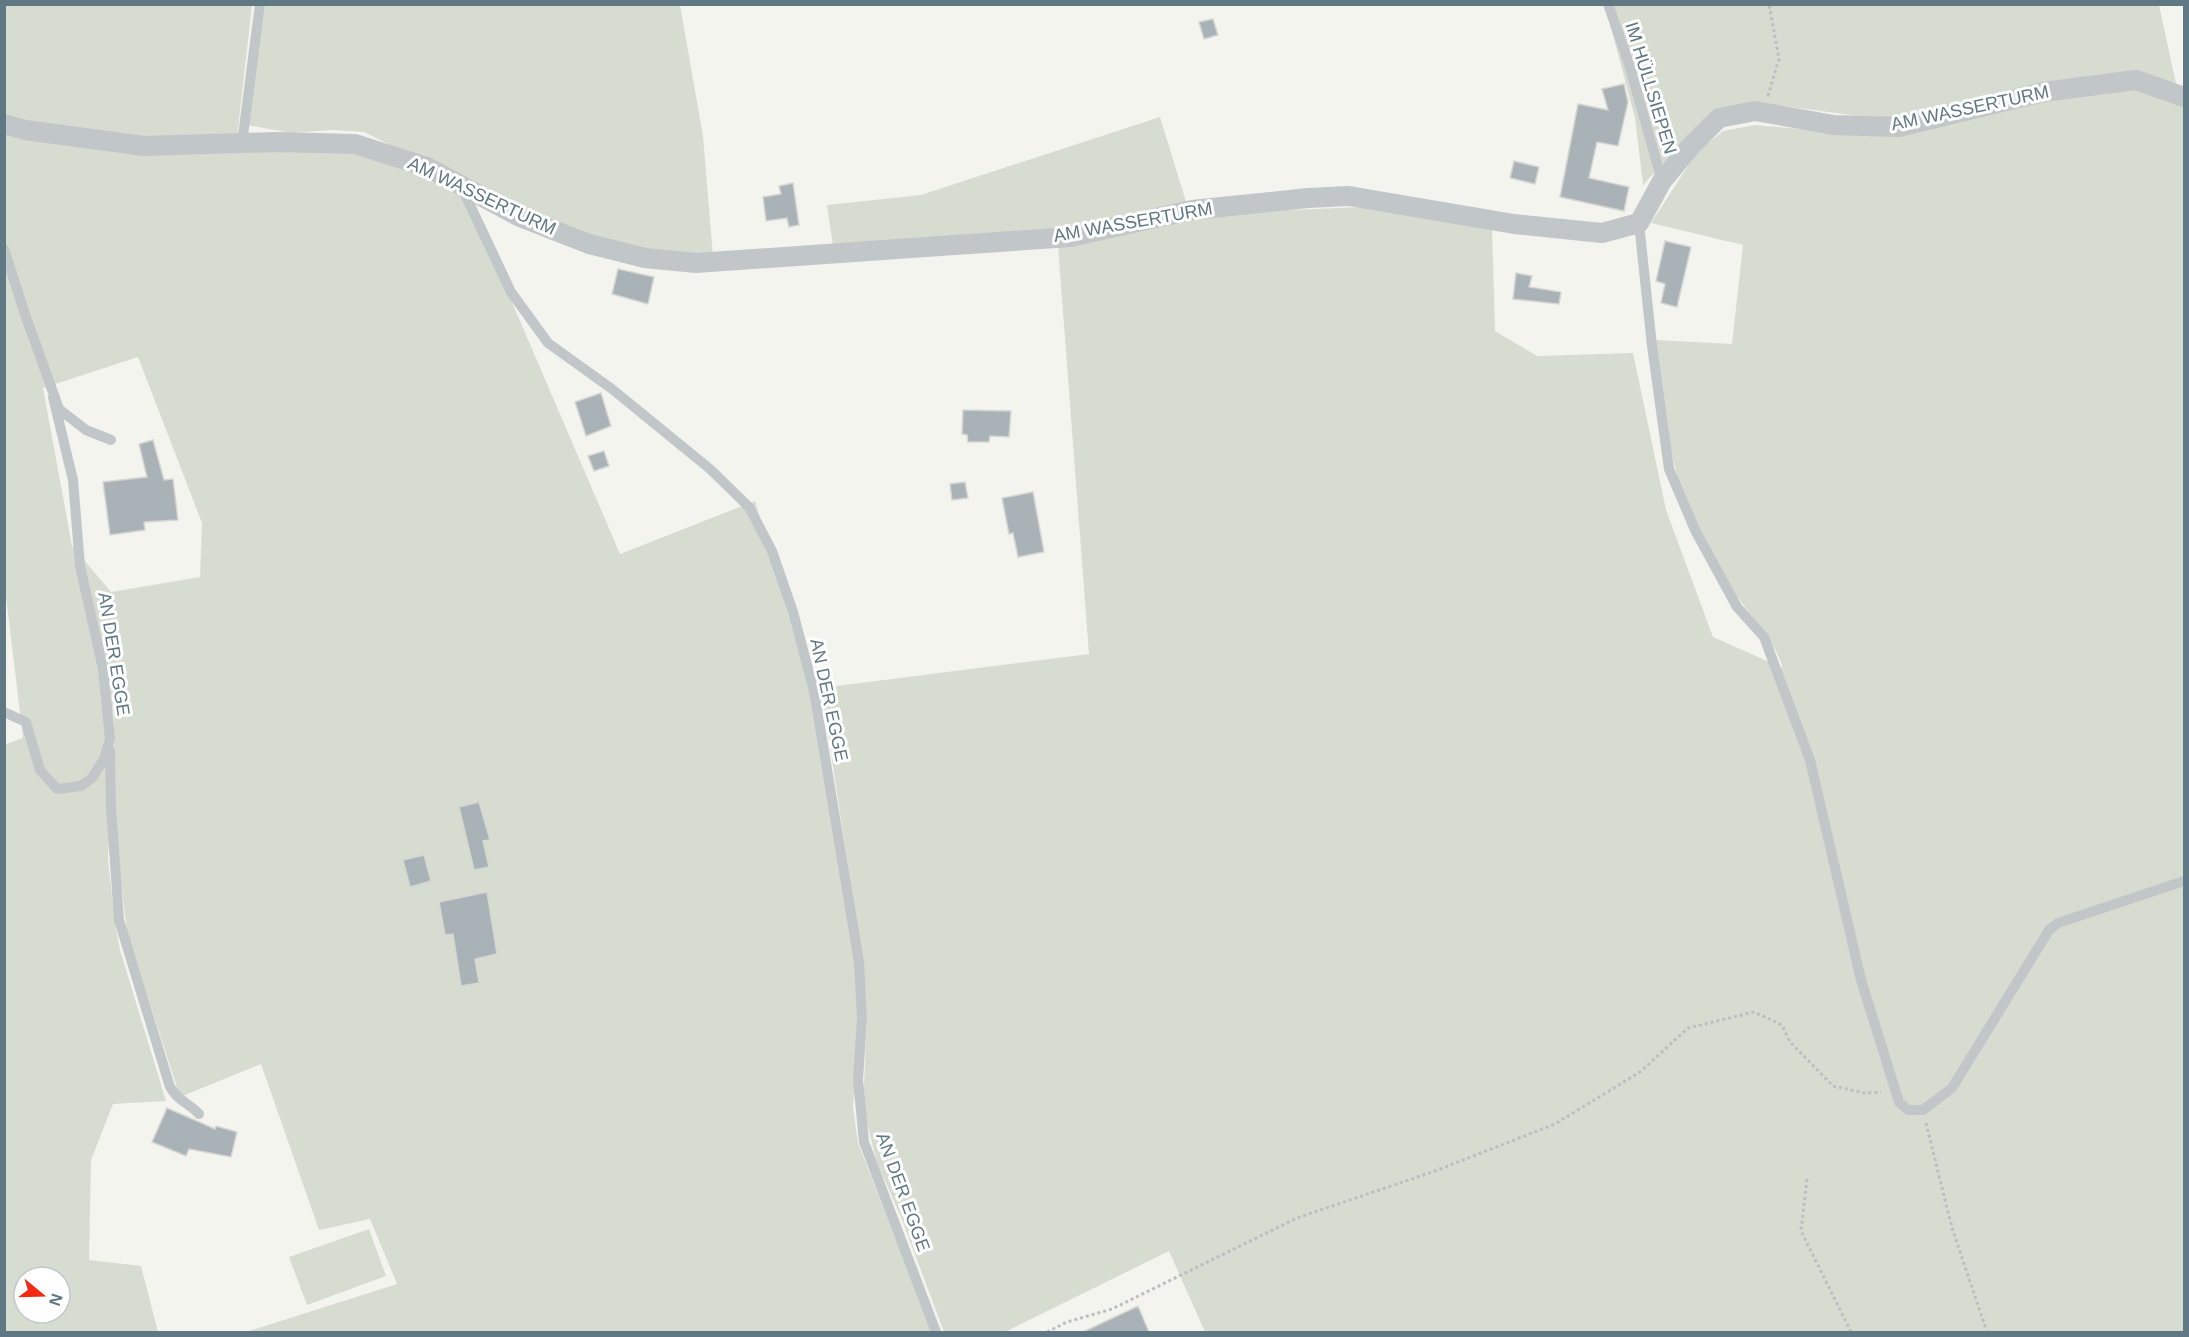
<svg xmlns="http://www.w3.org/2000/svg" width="2189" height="1337" font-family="Arial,sans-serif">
<rect width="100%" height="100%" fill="#f4f4ef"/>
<!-- green -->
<path fill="#d6dcd0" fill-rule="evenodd" d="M5,5H252L237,138L150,140L5,118Z
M265,5H680L703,136L713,256L650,252L593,237L526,212L364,132L331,130L291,133L247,125Z
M1605,5H2159L2177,88L2134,75L1888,120L1754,102L1713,110L1643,185L1635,118Z
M2135,87L2184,104V1332H1205L1169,1251L1005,1332H944L901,1217L877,1163L863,1107L867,1016L863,964L821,688L1089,654L1058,246L1214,213L1386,206L1492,228L1495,331L1537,356L1633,353L1666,510L1713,637L1783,668C1773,638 1756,624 1739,599C1724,577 1702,535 1690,510C1666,458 1663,396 1655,340L1732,344L1743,245L1651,223L1697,152L1723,131L1755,125L1835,132Z
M1160,117L1187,205L1073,228L833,246L827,205L921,195Z
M5,130L353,148L423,171L470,196L508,293L620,554L755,501L810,689L855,963L859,1020L853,1108L858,1143L932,1332H246L397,1284L370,1219L319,1230L261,1064L180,1097L127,932L117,847L113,700L108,860L115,922L120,950L166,1101L113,1104L91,1160L89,1260L141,1266L158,1332H5L4,745L23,738L4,580ZM138,357L202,523L200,577L111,592L72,546L43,388ZM24,1277H60V1313H24Z
M369,1229L386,1276L307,1305L289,1257Z"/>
<!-- building -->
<path fill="#a9b3b7" stroke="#d5d5d2" stroke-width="1.5" d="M1213,19L1218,35L1204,39L1199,22Z
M1624,84L1628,102L1618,146L1597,142L1589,178L1629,187L1624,211L1560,197L1578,104L1608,110L1602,89Z
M1514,161L1539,167L1535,184L1510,178Z
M793,183L799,225L789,227L787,218L766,221L763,197L781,194L779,186Z
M1665,241L1691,247L1677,307L1661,303L1665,284L1656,281Z
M618,269L654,277L648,304L612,294Z
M1516,273L1532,276L1529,287L1561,292L1559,304L1513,299Z
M601,393L611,426L586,436L575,402Z
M963,410L1011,411L1009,437L990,436L989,442H968L967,435L962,434Z
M153,440L164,480L173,479L178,520L144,522L145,530L110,535L103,482L147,477L139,444Z
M604,451L609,466L594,471L588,456Z
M965,482L968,498L952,500L950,484Z
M1033,492L1044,552L1018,557L1013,533L1009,534L1002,498Z
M479,802L490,840L483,841L489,867L474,870L459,807Z
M424,855L431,881L410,887L403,860Z
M487,892L497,954L475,959L479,983L461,986L453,934L445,935L439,902Z
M167,1108L215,1129L216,1126L237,1132L231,1157L189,1149L186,1156L152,1142Z
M1138,1306L1149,1332H1083Z"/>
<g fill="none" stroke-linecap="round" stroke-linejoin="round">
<!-- path -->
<path stroke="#bcbfc1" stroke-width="3" stroke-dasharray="3 3" stroke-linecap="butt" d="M1768,96L1779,59L1769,4
M1926,1123L1952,1228L1987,1332
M1807,1179L1801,1231L1851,1332
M1047,1332L1067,1322L1112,1309L1297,1218L1435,1171L1555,1124L1640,1072L1688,1028L1754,1012L1782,1025L1790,1042L1833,1086L1864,1093L1881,1092"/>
<!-- lane -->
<path stroke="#c1c6c8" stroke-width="10" d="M1608,4L1628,61L1662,181
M242,143L260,4
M462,188L511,292L548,343L612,389L710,469L749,507L772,551L793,612L814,691L859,962L862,1018L858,1080L864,1142L936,1332
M1639,223L1652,346L1669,469L1695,530L1737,607L1764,637L1810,760L1861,980L1899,1102L1908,1110H1923L1952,1088L2049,930L2058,923L2184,881
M4,249L26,317L59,409L86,430L111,440
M4,712L26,722L40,770L57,789L81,786L92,778L104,759L110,739L103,669L80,566L73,480L53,397
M110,750L111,807L119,920L170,1087C180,1103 188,1102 199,1114"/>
<!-- street -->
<path stroke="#c1c6c8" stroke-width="20" d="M4,124L25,130L144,146L276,142L355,144L427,167L520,217L589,244L645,258L696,263L1070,237L1192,210L1308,198L1349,196L1514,224L1602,233L1639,223L1662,181L1691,146L1719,118L1755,111L1834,125L1899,127L2043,92L2136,80L2184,97"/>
</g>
<g text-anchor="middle" stroke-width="6" stroke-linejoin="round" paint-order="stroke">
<!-- street labels -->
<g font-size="18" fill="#607883" stroke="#fff">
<text transform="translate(1651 88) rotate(73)" y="6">IM HÜLLSIEPEN</text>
<text transform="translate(1970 108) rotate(-12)" y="6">AM WASSERTURM</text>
<text transform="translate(482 196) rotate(25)" y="6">AM WASSERTURM</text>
<text transform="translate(1133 222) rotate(-10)" y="6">AM WASSERTURM</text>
<text transform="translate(114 654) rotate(81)" y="6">AN DER EGGE</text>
<text transform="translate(829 700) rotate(78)" y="6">AN DER EGGE</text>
<text transform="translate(903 1192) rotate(70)" y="6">AN DER EGGE</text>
</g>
</g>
<!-- border -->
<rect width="2189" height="1337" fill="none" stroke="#607883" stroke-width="12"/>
<!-- north arrow -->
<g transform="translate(42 1295) rotate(109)"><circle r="28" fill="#ffffff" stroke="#bfc9cd" stroke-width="1.5"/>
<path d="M0-4.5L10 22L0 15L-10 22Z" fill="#f32a11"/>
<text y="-9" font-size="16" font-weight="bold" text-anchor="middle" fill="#607883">N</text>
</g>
</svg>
